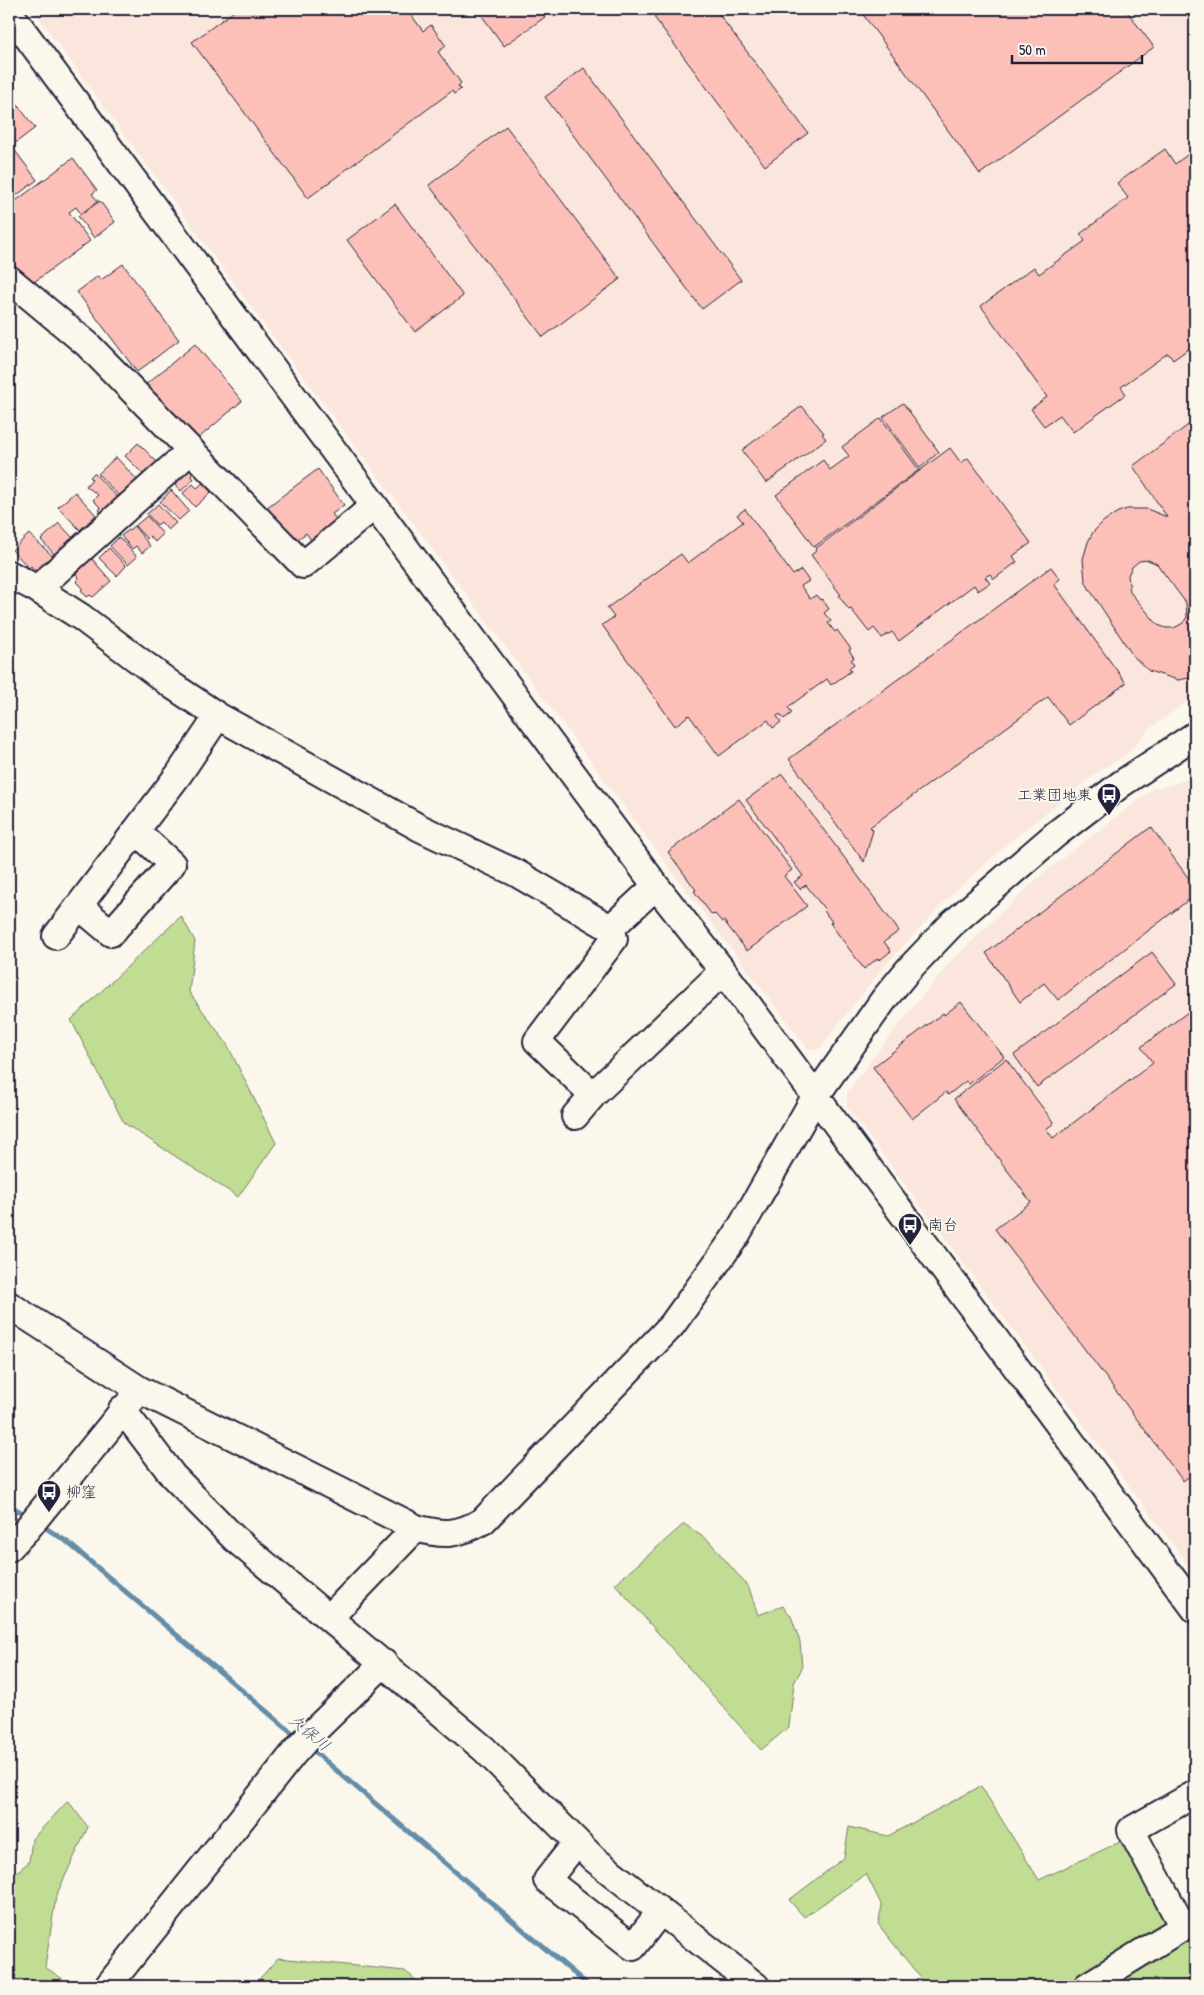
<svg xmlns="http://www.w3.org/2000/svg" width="1204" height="1995" font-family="'Patrick Hand','Klee One',sans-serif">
<rect width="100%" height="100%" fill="#fbf7ec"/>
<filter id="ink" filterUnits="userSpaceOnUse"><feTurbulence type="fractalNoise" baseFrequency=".02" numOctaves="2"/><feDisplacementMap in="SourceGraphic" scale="10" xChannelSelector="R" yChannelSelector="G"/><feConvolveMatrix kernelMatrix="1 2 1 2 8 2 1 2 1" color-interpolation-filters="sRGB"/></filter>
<g filter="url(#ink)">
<!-- built -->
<path fill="#fbe6dd" d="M32,9H1195V695L1149,729L1127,754L1098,772L1008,843L952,894L881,970L819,1049H808L677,878L502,642L260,319Z
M1195,776V1574L847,1107V1092L888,1038L951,961L1040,876L1154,788L1169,786Z"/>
<!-- green -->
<path fill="#c1dc93" stroke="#727f67" d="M181,916L195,941L189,992L227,1044L276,1143L238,1197L124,1123L71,1020Z
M684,1524L709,1541L749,1588L758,1615L783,1606L791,1616L800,1642L802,1668L794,1683L789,1727L761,1750L615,1584Z
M981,1786L1039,1880L1126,1839L1177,1929L1195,1921V1986H927L878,1924L882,1906L866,1874L804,1917L789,1900L844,1858L849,1827L888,1836Z
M68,1801L88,1827L56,1896L45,1967L73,1986H9V1878L29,1862L32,1839Z
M278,1958L405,1971L423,1986H253Z"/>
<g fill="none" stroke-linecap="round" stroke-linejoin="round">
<!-- stream -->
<path stroke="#648da9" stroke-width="5" d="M9,1505L27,1516
M41,1525L66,1541L298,1738
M308,1746L589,1986"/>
</g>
<!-- building -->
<path fill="#fcc0b9" stroke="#22223b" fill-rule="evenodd" d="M237,9H407L423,31L431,25L446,46L438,52L461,83L458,86L461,89L454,94L452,91L308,198L192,42Z
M477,9H539L545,17L504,46Z
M664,9H715L808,133L765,166L654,17Z
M859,9H1125L1154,47L980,174Z
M584,68L741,280L702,309L545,97Z
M11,96L35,128L9,148V97Z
M506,126L620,279L543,337L429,185Z
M13,148L37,180L9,201V151Z
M1165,149L1175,164L1195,149V344L1173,360L1168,353L1121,387L1126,394L1073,432L1060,415L1044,426L1031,409L1047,397L981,306L1034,267L1039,274L1085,241L1080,234L1128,198L1117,183Z
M73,158L97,190L92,194L98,201L81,214L76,207L69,212L90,241L30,285L9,257V206Z
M100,201L115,222L94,238L78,216Z
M395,204L463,296L415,332L347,240Z
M123,264L179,340L137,372L77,292L98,276L101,280Z
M195,344L242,401L193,443L145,385Z
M903,403L939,452L920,468L883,417Z
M802,406L824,433L822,434L826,439L766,483L742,450Z
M881,418L919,470L814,547L776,495L823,460L830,470L849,456L842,447Z
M1195,420V677L1178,680L1149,671L1133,656L1090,590L1085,581L1083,559L1088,542L1093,532L1104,521L1118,512L1127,509H1147L1167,517L1133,466ZM1148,560L1157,564L1186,603L1187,617L1183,623L1174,628H1166L1158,625L1130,592L1128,575L1132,567L1139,561Z
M138,443L161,466L148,479L125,456Z
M950,448L961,463L968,458L1031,543L1013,556L1017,562L994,579L990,574L985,577L990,583L978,591L974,585L899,641L892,632L882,638L874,628L869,632L851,609L849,610L839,596L841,595L811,555L816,551L815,549Z
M116,457L138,481L121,498L98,474Z
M186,463L193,471V473L191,476L194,479L181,491L175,484L178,481L172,475Z
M318,469L344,505L332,514L339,523L313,543L306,533L292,544L266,508Z
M94,473L121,501L105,517L99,510L101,508L93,500L98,495L86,486L92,479L90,477Z
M203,483L211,492L195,507L183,493L193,484L197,488Z
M171,490L189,511L179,520L160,502Z
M75,492L96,515L80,530L58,507Z
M158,504L176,523L168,530L161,522L157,525L147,514Z
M745,509L793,575L801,570L809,581L801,586L810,599L816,595L820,600L822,599L829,609L824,613L831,621L828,623L835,632L837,630L851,649L849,650L854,658L851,660L854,664L849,668L851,671L831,685L827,679L788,707L792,713L784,719L780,714L777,716L781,722L773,728L768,720L719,756L689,715L675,726L602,625L614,617L607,608L681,554L688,563L743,522L737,515Z
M147,516L163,534L155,542L150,536L147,539L135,526Z
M59,523L74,539L56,556L41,540Z
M134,526L150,546L142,553L136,546L132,549L121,536Z
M29,534L58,561L41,577L31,566L29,568L12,550Z
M119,537L137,557L128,565L110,546Z
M109,548L126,566L117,576L99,558Z
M87,553L111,581L93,597L90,595L87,597L81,590L83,588L76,581L79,578L76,574L81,569L76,562Z
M1051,567L1060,579L1054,584L1126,683L1069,725L1048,697L870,827L873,830L864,862L789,759Z
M782,774L899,931L884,942L891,951L880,960L878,958L864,969L830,923L832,922L824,911L825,910L806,885L800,889L794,882L803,876L746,800Z
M739,799L792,870L784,876L807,906L747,951L724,921L722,922L715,914L712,915L694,891L696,890L668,852Z
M1151,827L1195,887V895L1058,1000L1044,983L1020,1002L986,953Z
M1152,952L1176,984L1037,1087L1014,1055Z
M961,1002L1004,1057L969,1084L966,1081L948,1095L946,1092L912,1119L873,1067L943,1013L944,1015Z
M1188,1012L1195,1022V1472L1183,1481L995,1229L1031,1202L954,1099L1006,1059L1054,1123L1046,1129L1053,1138L1153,1063L1141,1047Z"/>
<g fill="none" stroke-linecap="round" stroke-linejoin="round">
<defs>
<path id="minor" d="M9,12L656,886L723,971L1195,1609
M9,279L87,344L303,565L374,506
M9,574L37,589L81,617L173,686L218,716L420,828L516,873L612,929L615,924L656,886
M37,589L191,450
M79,906L111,933L172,864L137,832
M56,936L179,774L218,716
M593,1095L537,1041L614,939L612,929
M575,1116L593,1095L723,971
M9,1305L140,1390L416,1528C444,1536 458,1535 483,1521L672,1325L736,1236L815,1097L885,998L909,969L952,924L1056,834L1121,784L1195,735
M122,1409L173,1476L234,1538L484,1749L594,1859L756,1986
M9,1548L27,1529L134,1397
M330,1617L416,1528
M577,1842L547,1880L633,1947L660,1912
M108,1986L294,1753L311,1734L384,1663
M1087,1986L1183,1927L1131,1830L1195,1794"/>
</defs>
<!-- minor casing -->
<use href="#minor" stroke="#22223b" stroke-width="30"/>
<!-- minor -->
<use href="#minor" stroke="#fbf7ec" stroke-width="26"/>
</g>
</g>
<!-- icons -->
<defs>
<symbol id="bus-pin" viewBox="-11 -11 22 30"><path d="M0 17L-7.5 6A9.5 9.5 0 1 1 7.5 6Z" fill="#22223b" stroke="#fbf7ec"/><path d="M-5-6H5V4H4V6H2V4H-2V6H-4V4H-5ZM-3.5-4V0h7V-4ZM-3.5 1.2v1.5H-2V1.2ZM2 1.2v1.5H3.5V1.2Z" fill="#fff"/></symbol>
</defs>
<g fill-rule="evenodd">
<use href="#bus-pin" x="1095" y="781" width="28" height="38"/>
<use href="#bus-pin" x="896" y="1211" width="28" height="38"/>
<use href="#bus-pin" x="35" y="1478" width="28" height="38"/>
</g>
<g text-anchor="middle" stroke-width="4" stroke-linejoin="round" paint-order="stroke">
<!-- poi labels -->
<g font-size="15" fill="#22223b" stroke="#fbf7ec" text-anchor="start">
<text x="1092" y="800" text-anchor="end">工業団地東</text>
<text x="928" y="1230">南台</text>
<text x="66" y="1497">柳窪</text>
</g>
<!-- water labels -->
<g font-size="16" font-style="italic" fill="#435772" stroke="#fbf7ec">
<text transform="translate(310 1732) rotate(40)" y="6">久保川</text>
</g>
</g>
<!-- margin -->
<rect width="1204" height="1995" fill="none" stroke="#fbf7ec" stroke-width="30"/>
<rect x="15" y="15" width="1174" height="1965" fill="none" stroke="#22223b" stroke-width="2" filter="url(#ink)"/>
<!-- scale -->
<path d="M1012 55v8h130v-8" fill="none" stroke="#22223b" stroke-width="2.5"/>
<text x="1019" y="55" font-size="15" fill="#22223b" stroke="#fbf7ec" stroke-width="4" paint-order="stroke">50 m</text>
</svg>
